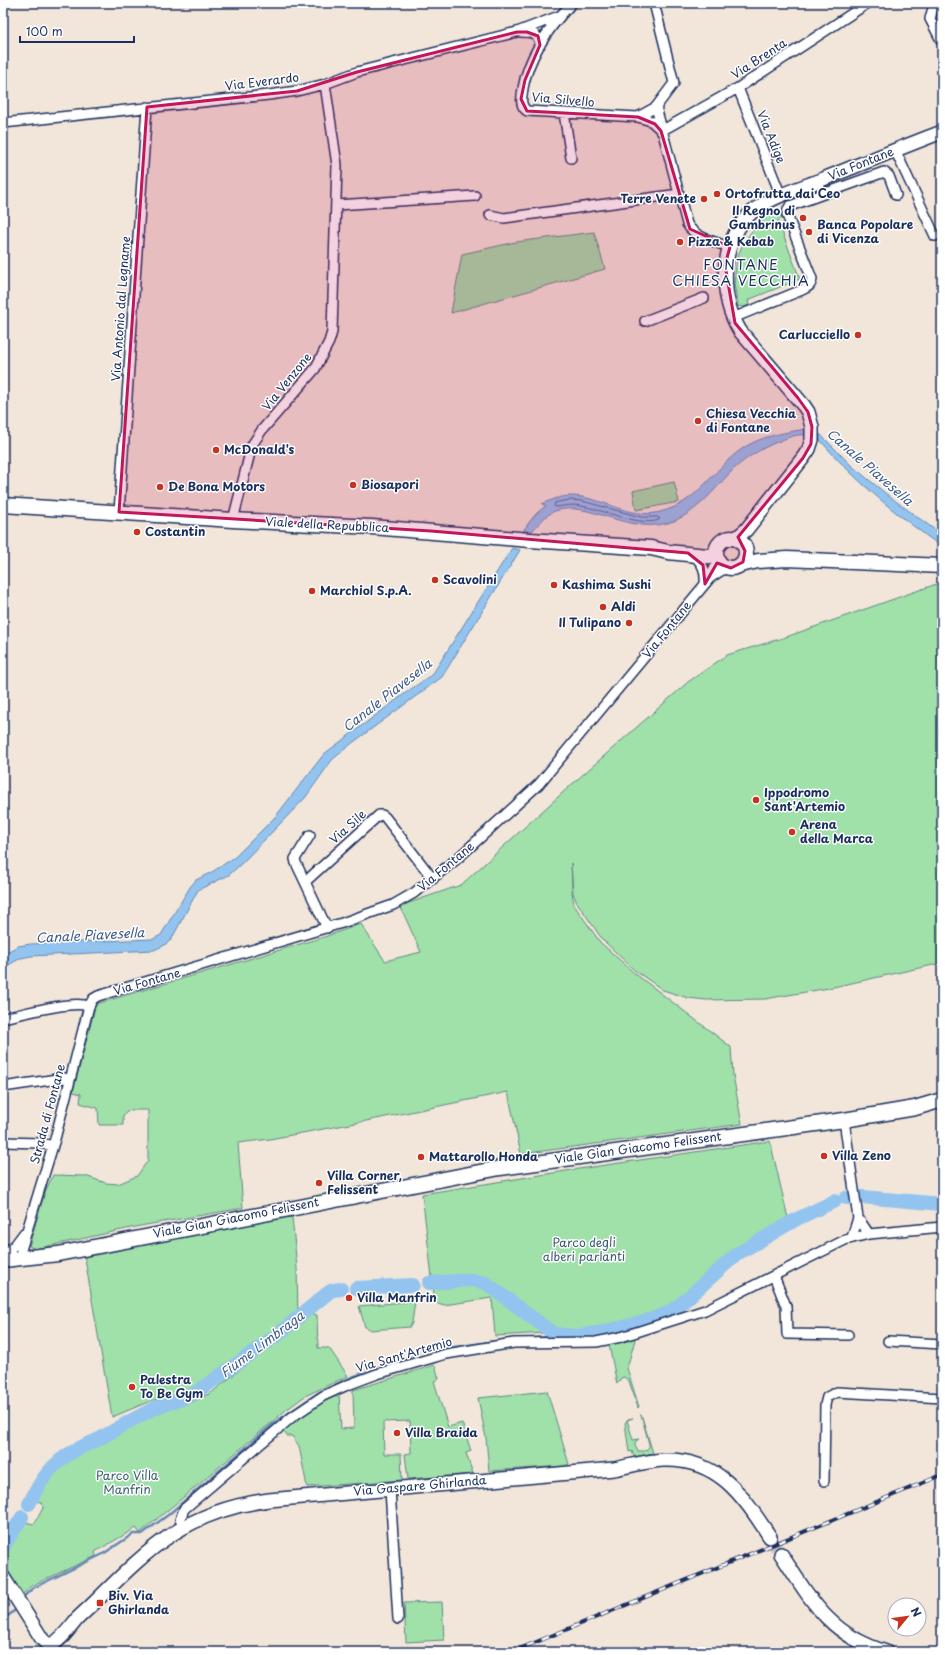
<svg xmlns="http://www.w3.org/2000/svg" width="945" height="1655" font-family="'Playpen Sans',sans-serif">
<rect width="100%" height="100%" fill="#f1e6d9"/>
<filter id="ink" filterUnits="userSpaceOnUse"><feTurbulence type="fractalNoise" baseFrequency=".025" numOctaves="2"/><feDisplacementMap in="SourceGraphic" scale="8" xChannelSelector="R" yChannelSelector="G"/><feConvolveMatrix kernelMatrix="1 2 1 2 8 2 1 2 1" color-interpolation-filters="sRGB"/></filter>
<g filter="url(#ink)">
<!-- green -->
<path fill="#a0e0a9" stroke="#5e8884" d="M778,208L782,218L778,221L800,279L748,300L749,305L743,307L738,306L734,283L737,257L745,240L762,218Z
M594,232L605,269L451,313L462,254L516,242Z
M674,482L679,502L636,510L633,491Z
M942,582V963L829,988L765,999L706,1000L688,998L663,990L634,970L602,939L576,901L573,893L571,863L572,892L574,905L600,942L633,972L731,1047L733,1075L742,1124L521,1154L508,1092L366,1121L270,1139L238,1143L243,1208L140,1226L35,1249L29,1246L45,1192L53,1175L85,1176L106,1183L118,1184L137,1176L148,1160V1110H130L123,1115V1125H99L98,1108L80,1103L81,1094L73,1092L96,1004L324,937L361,924L385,961L421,952L400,906L461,885L570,786L688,682L727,655L786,637Z
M770,1141L788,1218L769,1229L730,1256L684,1298L660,1314L594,1330L554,1331L545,1333L495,1336L492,1298L444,1305L435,1302L422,1194L572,1170Z
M292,1217L297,1268L298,1316L275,1335L232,1364L180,1396L153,1400L112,1417L84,1253L203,1229Z
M415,1301L412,1323L410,1327L370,1330L365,1327L359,1306Z
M309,1314L317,1315L318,1348H329L348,1376L305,1396L286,1410L191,1491L140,1533L136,1528L95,1552L96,1556L31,1586L20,1597L3,1570V1551L25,1522L34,1524L43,1508L42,1503L35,1500L57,1467L147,1416L167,1406L190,1403L211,1393Z
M634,1336L635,1340L627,1368L639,1407L638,1408L629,1381L624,1377L621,1378L617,1384L609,1345L610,1343Z
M435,1365L439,1379L434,1381L448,1427L462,1423L471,1451L466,1453L473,1474L408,1479L405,1454L411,1453L410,1421L383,1422L384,1454H401L402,1480L307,1487L299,1446L292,1436H287L280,1428L309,1408L339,1393L341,1429L354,1428L353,1390Z
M547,1391L569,1464L564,1466L489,1471L486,1438L478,1398Z
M641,1414L653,1453L634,1457L632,1451L629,1452L625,1423L628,1419L633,1418L627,1420L633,1440L639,1439L635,1442V1446L638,1451H645L649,1447V1444Z
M442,1602L444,1640L406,1642L404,1603Z"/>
<!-- water -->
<path fill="#93c3ef" stroke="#6388b5" d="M806,429V435C795,434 787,438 777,442C760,449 742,460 729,474C712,492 698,511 674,521C630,538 590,499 555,511C545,515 539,524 532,531H523C530,521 536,512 546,506L542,504C551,500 561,496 571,496C600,496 631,520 660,512C702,502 716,462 750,444C767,435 788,432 806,429Z
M820,434L852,466L890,497L942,535V547C898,516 855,481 820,440Z
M512,548L520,550L442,677L351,744L332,760L305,798L243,862L229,875L198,890L171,940L163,946L154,950L31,956L21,958L3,968V954L18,946L31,944L153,939L161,935L190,887L196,880L212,872L235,857L276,816L324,754L411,689L432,675Z"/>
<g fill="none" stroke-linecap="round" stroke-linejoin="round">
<!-- shore -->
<path stroke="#4b6a98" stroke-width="1" d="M570,500L582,501L641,517H658L660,519C646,529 598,508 581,506C573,504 564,506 556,507L554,506L555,503Z"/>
<!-- stream -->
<path stroke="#6388b5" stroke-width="2.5" d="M521,1339L549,1337L554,1334
M434,1350L510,1339
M22,1598L33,1588L103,1554L133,1534H142L168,1515L274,1423L318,1393L352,1377L413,1357
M3,1620L14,1611"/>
<!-- river -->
<path stroke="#93c3ef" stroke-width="14" d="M846,1198L862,1197L942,1204
M429,1283L471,1280L486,1283L554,1334L577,1336L598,1333L644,1322L668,1313L682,1303L737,1254L797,1219L835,1201
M356,1288L413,1285
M29,1504C40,1481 52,1462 76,1450C86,1444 97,1441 106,1435C122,1426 138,1416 155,1408C169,1402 184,1400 197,1392L276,1336L329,1292L333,1290L341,1289
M3,1547L22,1517"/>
<!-- secondary-tunnel -->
<path stroke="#c6c1c0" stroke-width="13" stroke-dasharray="13 6" stroke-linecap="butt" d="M770,1537L781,1554"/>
<defs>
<path id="street" d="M572,3C549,27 529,55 523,88C522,97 519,105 527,111L638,117L656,107L674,83L654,3
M942,5L934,4L930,19L942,42
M520,32C531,32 539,33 540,45
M738,88L781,196
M656,107L687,224C695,238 715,242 730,247
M564,113L571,158
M638,117L651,121L661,130
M3,123L269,95L297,91L325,84L357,72L517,32L559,16
M661,131L738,88L868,3
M895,150L935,236
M337,205L475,196
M490,215L504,218L679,194
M733,318L802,290C808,287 811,286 812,279L787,215L788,209L790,206L884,172L889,176L896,195
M645,321L704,298
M119,512L147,107
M233,520L252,445L262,430L315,369L329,342L332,332L337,165L325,84
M692,554C703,563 706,570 705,584
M710,578L727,567
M310,835L295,859L296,863L327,928
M305,882L379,815H382L385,817L433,879
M3,1018C24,1014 70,1000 89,1006
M3,1087L64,1078L70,1080
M844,1120L858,1218
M3,1142L40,1143L53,1146
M852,1237L858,1218L869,1234
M3,1254L15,1245L24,1233
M20,1258L21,1250L55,1139L89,1006L93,999L98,996L342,923L393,905L414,893L458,858L539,784L710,578L718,561
M774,1276L786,1306L787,1334L848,1335
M888,1341L942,1344
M824,1481L825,1405L827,1397L837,1392L942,1398
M390,1489L398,1619
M184,1526L180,1520L184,1509L292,1417L323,1396L345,1386L377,1374L446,1354L514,1343L596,1342L621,1337L705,1310L845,1240L869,1234L942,1227"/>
<path id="secondary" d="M735,539L746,530L803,458L809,449L812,440V427L808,412L804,406L740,331C720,298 719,248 746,218C762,199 798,189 821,180C861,164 902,147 942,132
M781,1554C811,1600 829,1635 886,1652
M3,1577L42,1639L46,1643L52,1645C63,1638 69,1629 77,1619C83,1613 89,1608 95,1602C151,1546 187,1511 269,1500L614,1469C630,1466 647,1461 663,1460C719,1458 743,1496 770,1537"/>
<path id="primary" d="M3,505L233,520L372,527L530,540L651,548L668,552L717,557
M716 553a15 15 0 1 1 30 0a15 15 0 1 1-30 0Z
M740,565L758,561L787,559L942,566
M3,1260L58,1254L500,1168L844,1120L915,1108L942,1100"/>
</defs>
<!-- street casing -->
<use href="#street" stroke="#1b2f5e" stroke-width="12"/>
<!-- secondary casing -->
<use href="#secondary" stroke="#1b2f5e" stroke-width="16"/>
<!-- primary casing -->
<use href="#primary" stroke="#1b2f5e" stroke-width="17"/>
<!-- street -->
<use href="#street" stroke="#fff" stroke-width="9"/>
<!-- secondary -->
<use href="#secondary" stroke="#fff" stroke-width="13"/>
<!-- primary -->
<use href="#primary" stroke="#fff" stroke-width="14"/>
<defs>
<path id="rail" d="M512,1652L942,1475"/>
</defs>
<!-- rail casing -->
<use href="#rail" stroke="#1b2f5e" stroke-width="4"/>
<!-- rail -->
<use href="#rail" stroke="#fff" stroke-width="2.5" stroke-dasharray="8" stroke-linecap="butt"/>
</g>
</g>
<!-- marked area -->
<path fill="#c2185b" fill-opacity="0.2" stroke="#c2185b" stroke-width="3" stroke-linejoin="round" d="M517,32H527L538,36L540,45L525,80L521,99L527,111L638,117L655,124L661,131L690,229L730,247L725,265L735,323L798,398L808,412L812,427L811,444L803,458L738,537L745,551L743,562L731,568L717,563L705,584L703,565L688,553L431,531L119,512L147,107L297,91L357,72Z"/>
<!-- markers -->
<g fill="#c8321e" stroke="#fff" stroke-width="1.5">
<circle cx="717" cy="194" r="4"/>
<circle cx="704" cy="199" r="4"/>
<circle cx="803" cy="218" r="4"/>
<circle cx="809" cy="232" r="4"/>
<circle cx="680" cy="242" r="4"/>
<circle cx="858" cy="335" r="4"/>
<circle cx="698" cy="421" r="4"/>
<circle cx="216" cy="450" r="4"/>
<circle cx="353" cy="485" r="4"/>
<circle cx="160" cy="487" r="4"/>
<circle cx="137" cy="532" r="4"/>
<circle cx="435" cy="580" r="4"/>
<circle cx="554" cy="585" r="4"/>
<circle cx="312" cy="591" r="4"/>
<circle cx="603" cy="607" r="4"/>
<circle cx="629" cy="623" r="4"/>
<circle cx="756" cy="800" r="4"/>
<circle cx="792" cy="832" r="4"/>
<circle cx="824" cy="1156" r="4"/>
<circle cx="421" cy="1157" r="4"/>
<circle cx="319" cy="1183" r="4"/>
<circle cx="349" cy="1298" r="4"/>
<circle cx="132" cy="1387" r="4"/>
<circle cx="397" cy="1433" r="4"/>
<rect x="96" y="1599" width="8" height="8" rx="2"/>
</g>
<g text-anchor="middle" stroke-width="3" stroke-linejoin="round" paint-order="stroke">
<!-- street labels -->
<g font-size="12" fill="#1b2f5e" stroke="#fff">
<text transform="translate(759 59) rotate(-33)" y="4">Via Brenta</text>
<text transform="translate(262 82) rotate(-7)" y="4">Via Everardo</text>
<text transform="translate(563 100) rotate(5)" y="4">Via Silvello</text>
<text transform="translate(771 137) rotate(68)" y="4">Via Adige</text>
<text transform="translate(861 164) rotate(-22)" y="4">Via Fontane</text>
<text transform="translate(121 309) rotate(-86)" y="4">Via Antonio dal Legname</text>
<text transform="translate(287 382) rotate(-51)" y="4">Via Venzone</text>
<text transform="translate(327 525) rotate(3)" y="4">Viale della Repubblica</text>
<text transform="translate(667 630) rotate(-51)" y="4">Via Fontane</text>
<text transform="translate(348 827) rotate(-42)" y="4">Via Sile</text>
<text transform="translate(446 867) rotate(-40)" y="4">Via Fontane</text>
<text transform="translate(147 982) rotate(-16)" y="4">Via Fontane</text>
<text transform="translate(48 1114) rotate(-75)" y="4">Strada di Fontane</text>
<text transform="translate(638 1148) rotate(-8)" y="4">Viale Gian Giacomo Felissent</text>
<text transform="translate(236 1218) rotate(-11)" y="4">Viale Gian Giacomo Felissent</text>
<text transform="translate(404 1355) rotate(-16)" y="4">Via Sant'Artemio</text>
<text transform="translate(420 1486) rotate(-5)" y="4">Via Gaspare Ghirlanda</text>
</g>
<!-- poi labels -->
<g font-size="12" font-weight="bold" fill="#1b2f5e" stroke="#fff" text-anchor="start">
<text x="725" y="198">Ortofrutta dai Ceo</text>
<text x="696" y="203" text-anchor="end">Terre Venete</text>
<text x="795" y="215" text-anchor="end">Il Regno di<tspan x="795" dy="14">Gambrinus</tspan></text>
<text x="817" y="229">Banca Popolare<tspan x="817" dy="14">di Vicenza</tspan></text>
<text x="688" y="246">Pizza &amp; Kebab</text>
<text x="850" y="339" text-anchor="end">Carlucciello</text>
<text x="706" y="418">Chiesa Vecchia<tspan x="706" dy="14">di Fontane</tspan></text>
<text x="224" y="454">McDonald's</text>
<text x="361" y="489">Biosapori</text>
<text x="168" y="491">De Bona Motors</text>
<text x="145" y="536">Costantin</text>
<text x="443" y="584">Scavolini</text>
<text x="562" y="589">Kashima Sushi</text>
<text x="320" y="595">Marchiol S.p.A.</text>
<text x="611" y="611">Aldi</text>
<text x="621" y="627" text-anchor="end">Il Tulipano</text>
<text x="764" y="797">Ippodromo<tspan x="764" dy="14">Sant'Artemio</tspan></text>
<text x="800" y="829">Arena<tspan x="800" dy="14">della Marca</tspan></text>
<text x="832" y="1160">Villa Zeno</text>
<text x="429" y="1161">Mattarollo Honda</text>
<text x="327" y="1180">Villa Corner,<tspan x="327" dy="14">Felissent</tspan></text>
<text x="357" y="1302">Villa Manfrin</text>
<text x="140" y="1384">Palestra<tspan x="140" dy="14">To Be Gym</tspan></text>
<text x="405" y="1437">Villa Braida</text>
<text x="108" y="1600">Biv. Via<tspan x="108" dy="14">Ghirlanda</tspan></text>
</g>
<!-- park labels -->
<g font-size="12" fill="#3c5b71" stroke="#fff">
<text x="584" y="1247">Parco degli<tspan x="584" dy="14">alberi parlanti</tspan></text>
<text x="127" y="1480">Parco Villa<tspan x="127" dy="14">Manfrin</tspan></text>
</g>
<!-- water labels -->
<g font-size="13" font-style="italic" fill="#3f5b8a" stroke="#fff">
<text transform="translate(870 467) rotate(41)" y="5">Canale Piavesella</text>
<text transform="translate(387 695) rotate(-38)" y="5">Canale Piavesella</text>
<text transform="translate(90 935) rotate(-3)" y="5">Canale Piavesella</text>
<text transform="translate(262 1344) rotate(-37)" y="5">Fiume Limbraga</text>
</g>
<!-- quarter labels -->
<g font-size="14" letter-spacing="1" fill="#1b2f5e" stroke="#fff">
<text x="741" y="270">FONTANE<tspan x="741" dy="16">CHIESA VECCHIA</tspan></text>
</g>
</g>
<!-- margin -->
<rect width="945" height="1655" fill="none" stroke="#fff" stroke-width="16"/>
<rect x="8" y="8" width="929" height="1639" fill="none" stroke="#1b2f5e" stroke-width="1.5" filter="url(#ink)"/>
<!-- north arrow -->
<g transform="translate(907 1617) rotate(61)"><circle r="19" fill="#ffffff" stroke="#a4acbf"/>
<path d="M0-3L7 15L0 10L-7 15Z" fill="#c8321e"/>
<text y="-6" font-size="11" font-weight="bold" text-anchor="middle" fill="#1b2f5e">N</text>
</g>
<!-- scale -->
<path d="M20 36v6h114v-6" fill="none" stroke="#1b2f5e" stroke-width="2"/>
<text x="26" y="36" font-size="12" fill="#1b2f5e" stroke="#ffffff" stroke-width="3" paint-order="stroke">100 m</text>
</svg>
